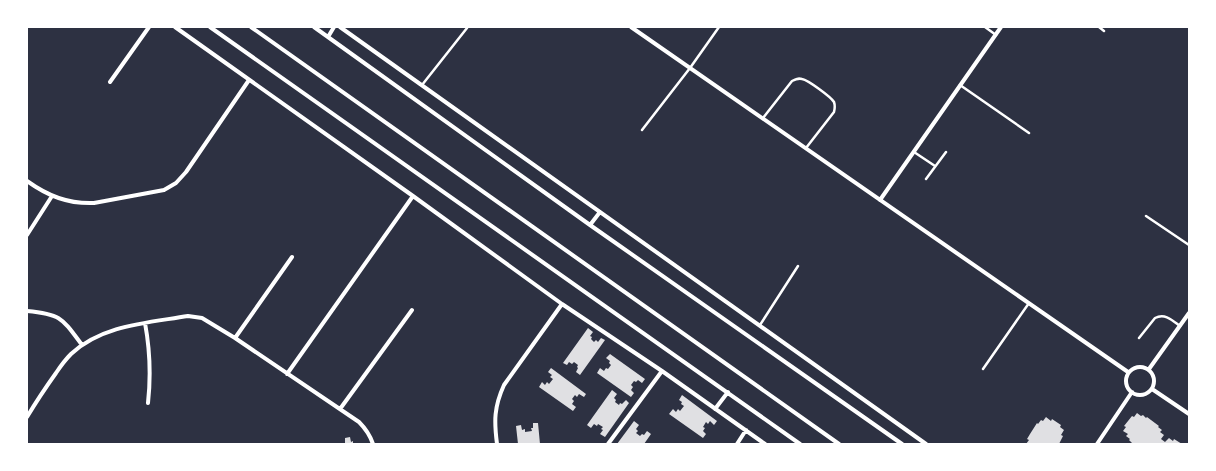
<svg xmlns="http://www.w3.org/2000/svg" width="1216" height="471" font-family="'Source Serif 4',serif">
<rect width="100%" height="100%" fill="#2d3142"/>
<!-- building -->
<path fill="#e0e0e3" d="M588,328L593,332L590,336L592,337L591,339L594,342L596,340L598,342L601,338L605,340L580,375L576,372L578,368L577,367L578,365L574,362L572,364L569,362L567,365L563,363Z
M610,354L645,379L642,383L638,380L636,382L634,381L631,385L633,387L631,390L634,393L631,397L597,373L600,368L604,371L606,368L608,369L611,365L609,363L610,361L606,358Z
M551,368L586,394L584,397L579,394L577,397L575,395L572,399L574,401L572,404L576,407L573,411L539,387L542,382L545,385L547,382L549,384L553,379L550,377L552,375L548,372Z
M612,390L617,394L614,398L616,400L615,402L619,405L620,403L622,404L626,400L629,403L605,437L600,434L603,430L601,429L603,427L598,424L597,426L594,424L591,428L587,425Z
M682,395L717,421L714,425L710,421L708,424L706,422L703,427L705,428L703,431L706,434L703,438L669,414L673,409L676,412L678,409L680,411L684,406L681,404L682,402L679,400Z
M1137,413L1141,416L1143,415L1146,418L1147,417L1159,426L1158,427L1162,430L1160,432L1164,435L1161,439L1165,442L1169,438L1173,441L1174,439L1182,444H1133L1129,440L1130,439L1126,436L1128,434L1123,431L1126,427L1124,426L1132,416L1134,417Z
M1046,417L1051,421L1052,419L1061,425L1060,427L1064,430L1061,435L1063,436L1059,444H1026L1029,440L1027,439L1030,434L1037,423L1038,424L1041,420L1043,421Z
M634,421L639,425L636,429L638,431L636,433L640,436L642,434L644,435L647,431L651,434L644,444H617Z
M533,423H538L540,444H518L516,426L521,425L522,430L525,429V432L532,431L531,428H533Z
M350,437L351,442L353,441V444H342L345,443V438Z"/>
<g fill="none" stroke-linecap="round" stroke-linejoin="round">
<!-- service -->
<path stroke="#fff" stroke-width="2.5" d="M985,27L996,35
M1099,27L1104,31
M422,85L467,28
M960,85L1029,133
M763,118L792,81C796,79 798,78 802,79C808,80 831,97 834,102C835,105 835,108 834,112L806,148
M642,130L690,68L719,27
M914,152L935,166
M926,179L946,152
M1146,216L1189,245
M760,325L798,266
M1139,338L1155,318C1165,313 1172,320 1180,326
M983,369L1029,303"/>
<!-- minor -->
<path stroke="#fff" stroke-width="4" d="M175,27L413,196L562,304L662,371L765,444
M210,27L800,444
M251,27L839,444
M314,27L590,225L902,444
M340,27L926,444
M631,27L1128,372
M328,37L334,27
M110,82L149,27
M27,181C48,196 68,204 94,203L164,190L176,183L186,172L249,80
M880,200L1001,27
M590,225L600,212
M27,235L52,196
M27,311C61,314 62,318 82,345
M145,323C150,350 151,376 148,403
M235,338L292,257
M1126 381a14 14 0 1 1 28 0a14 14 0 1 1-28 0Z
M1149,369L1189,313
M287,374L413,196
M1152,389L1189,414
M340,409L412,310
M715,409L728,392
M27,417C36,402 46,387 56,373C60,367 65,360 71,354C102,325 147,323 188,316L202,318L235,338L359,422C365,428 370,435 373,444
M497,444C494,421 494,407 504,385L562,304
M608,444L662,371
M737,444L746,430
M1097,444L1132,392"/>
</g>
<!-- border -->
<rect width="1216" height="471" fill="none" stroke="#ffffff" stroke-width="56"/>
</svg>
